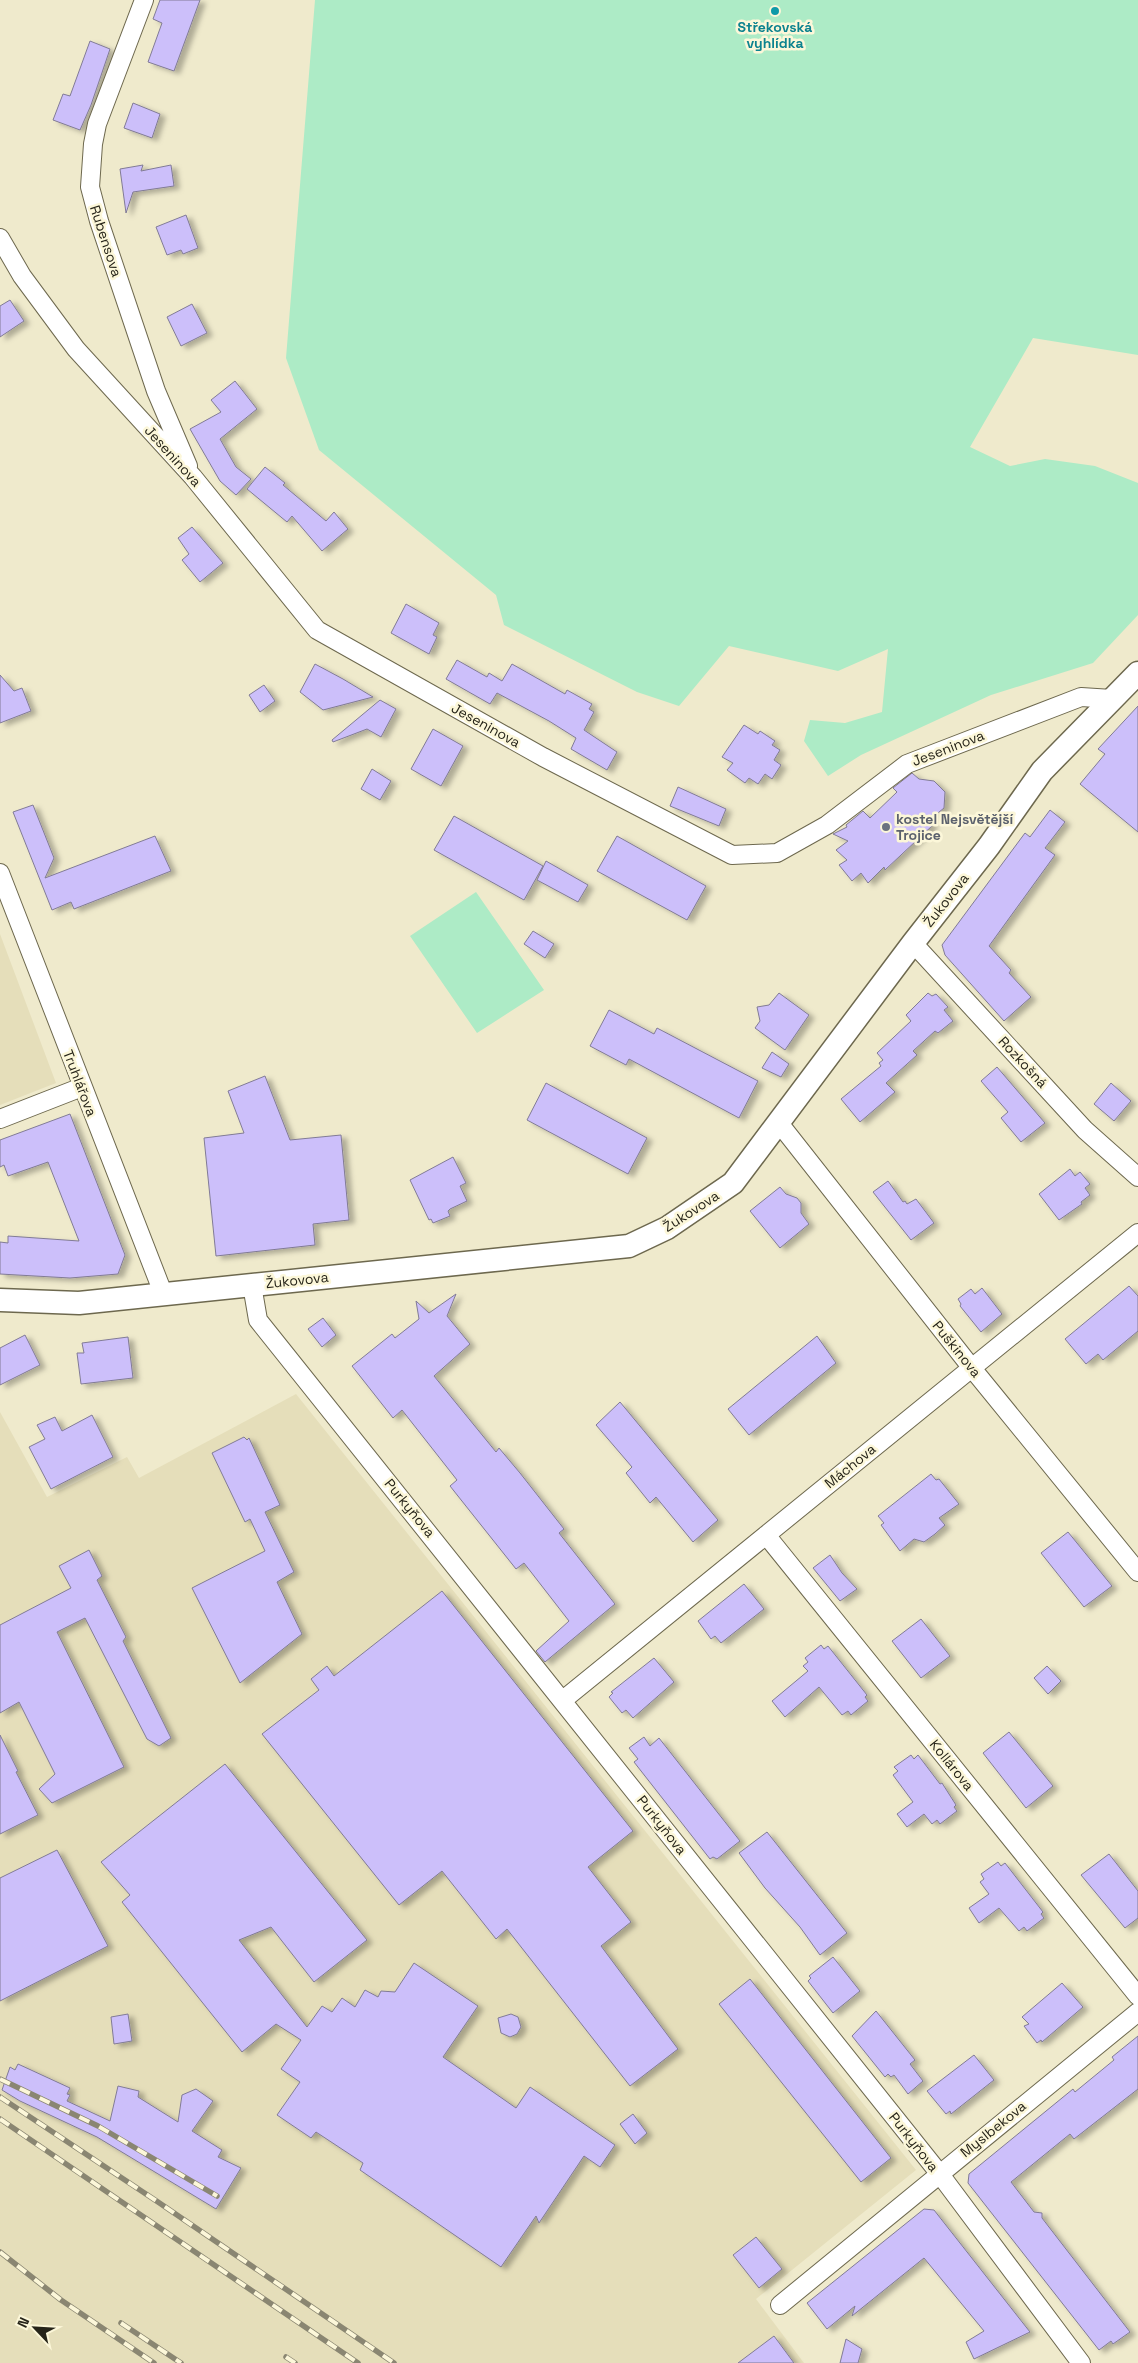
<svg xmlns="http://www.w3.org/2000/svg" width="1138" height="2363" font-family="'Space Grotesk',sans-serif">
<defs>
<filter id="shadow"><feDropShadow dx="5.5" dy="3" stdDeviation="2.5" flood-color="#0004"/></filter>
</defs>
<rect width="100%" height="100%" fill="#efeacc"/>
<!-- built -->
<path fill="#e5deba" d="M0,934L56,1083L0,1105Z
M296,1394L916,2170L756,2299L804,2363H0V1412L47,1497L127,1457L139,1478Z"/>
<!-- green -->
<path fill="#adebc6" d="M315,0H1138V355L1033,338L970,447L1010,466L1045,459L1095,466L1138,483V615L1093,663L991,695L861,755L828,776L804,741L810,720L845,723L882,712L888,649L838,671L729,646L679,706L637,692L504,625L496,595L319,450L286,358Z
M476,892L544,990L477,1033L410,936Z"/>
<!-- building -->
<path fill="#ccbffa" stroke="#817b95" filter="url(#shadow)" d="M160,0H200L174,71L148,62L162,23L153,19Z
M90,41L110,49L91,105L80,130L53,120L63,94L70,96Z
M133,103L160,114L152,138L124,128Z
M143,165L141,171L171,165L174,186L133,192L126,213L120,169Z
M186,215L198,248L183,254L181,250L167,255L156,227Z
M10,300L24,321L0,337V306Z
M192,304L207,333L181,346L167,317Z
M235,381L257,409L220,439L236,467L251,479L236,495L220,481L190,429L221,412L211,400Z
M265,467L285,483L283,485L326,521L334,512L348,529L322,551L292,516L287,522L247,489Z
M192,527L223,563L200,582L182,560L189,554L178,538Z
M406,604L439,623L433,635L437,637L429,654L391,633Z
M457,660L487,677L489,673L502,681L512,664L565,694L567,690L592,704L589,709L594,712L584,730L617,752L607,770L571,749L576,738L549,721L497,693L490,704L446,679Z
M315,664L343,679L373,697L323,710L300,692Z
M0,675L14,691L22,688L31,711L0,723Z
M264,685L275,701L260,712L249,695Z
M380,700L396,709L381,737L367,729L333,742L332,740Z
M1138,706V832L1080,784L1105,754L1098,749Z
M744,725L758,734L760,731L775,741L772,745L780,750L774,760L781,765L772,779L765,774L758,784L749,778L745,783L727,770L733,763L722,757Z
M433,729L463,746L441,786L411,769Z
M372,769L391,781L380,800L361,789Z
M912,773L919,779L934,781L945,792L944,808L928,821L933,825L885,870L884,867L868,883L861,873L852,881L839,865L847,860L836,850L848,841L833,834L847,827L846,825L863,811L870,818L897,792L893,788Z
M678,787L726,809L719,826L670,806Z
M33,805L54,858L45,878L155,836L171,871L74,909L71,902L52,910L13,812Z
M1050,810L1065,822L1045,848L1055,855L989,946L1011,970L1009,973L1031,997L1004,1021L945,955L942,945L1025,833L1030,837Z
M454,816L543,866L524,900L434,850Z
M617,836L706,886L687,920L597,871Z
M546,861L588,885L578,902L537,880Z
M533,931L554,944L545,958L524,944Z
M779,993L809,1015L785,1050L755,1028L760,1021L757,1007L769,1005Z
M928,993L932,996L936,994L948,1007L944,1010L953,1021L938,1033L935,1031L913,1051L917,1055L886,1083L895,1092L860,1122L841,1099L881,1066L879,1063L883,1060L877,1053L911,1021L906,1015Z
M609,1010L654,1034L657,1028L758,1081L739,1118L629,1059L626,1065L590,1046Z
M772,1052L789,1064L781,1077L762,1068Z
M997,1067L1045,1123L1021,1142L1001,1118L1008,1112L981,1081Z
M265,1076L290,1140L341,1135L349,1220L313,1224L315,1245L216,1256L204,1138L244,1133L228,1091Z
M546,1083L647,1138L628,1174L527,1120Z
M1111,1083L1131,1101L1114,1121L1094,1104Z
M70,1114L125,1255L118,1274L70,1278L0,1274V1242L8,1243V1236L79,1241L48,1162L8,1176L4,1165L0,1167V1140Z
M453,1157L466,1183L460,1186L467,1201L450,1209L448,1211L450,1216L433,1223L431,1219L429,1220L410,1180Z
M1070,1169L1075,1176L1080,1172L1090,1184L1085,1188L1090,1195L1081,1202L1082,1204L1059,1220L1039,1194Z
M888,1181L903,1202L905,1201L907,1204L916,1199L934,1223L911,1240L873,1192Z
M780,1187L786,1194L797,1198L801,1203V1213L809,1224L780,1248L750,1211Z
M1129,1286L1138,1296V1331L1103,1360L1098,1354L1086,1364L1065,1339Z
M982,1288L1002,1314L981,1332L960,1306L961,1304L958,1299L971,1289L975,1294Z
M456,1294L447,1316L470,1344L434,1376L496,1452L499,1448L520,1473L564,1529L559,1533L615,1604L545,1662L536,1651L569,1621L524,1563L516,1569L450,1486L457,1480L402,1410L393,1418L352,1366L392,1334L395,1338L419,1319L416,1301L429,1313Z
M323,1318L336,1335L322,1347L308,1329Z
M25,1335L40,1365L0,1385V1348Z
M817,1336L836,1363L749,1435L728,1409Z
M128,1337L133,1378L81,1384L77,1353H84L82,1343Z
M620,1402L718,1520L693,1542L656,1497L650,1503L626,1473L632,1467L596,1425Z
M92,1415L113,1457L51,1489L29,1447L45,1439L37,1425L55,1417L62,1431Z
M244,1437L247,1440L249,1438L280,1505L265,1512L294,1572L277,1582L302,1634L240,1683L192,1588L265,1551L250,1519L245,1522L212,1453Z
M931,1474L936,1480L939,1479L959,1504L939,1518L945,1525L935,1534L924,1542L914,1539L900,1551L881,1525L884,1523L878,1516Z
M1068,1532L1112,1586L1084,1607L1041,1553Z
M89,1550L102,1576L97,1580L126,1637L123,1641L171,1738L159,1746L147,1739L85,1618L57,1632L124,1767L52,1803L39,1789L55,1774L19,1702L0,1713V1625L71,1588L59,1566Z
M830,1555L842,1573L857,1589L840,1601L813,1568Z
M744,1584L764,1609L721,1643L715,1636L711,1639L698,1621Z
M442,1591L633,1831L588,1867L631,1922L601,1946L678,2049L630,2086L507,1929L496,1939L442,1871L399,1905L262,1734L319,1690L311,1679L327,1666L334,1676Z
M921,1619L950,1656L921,1678L892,1641Z
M821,1645L824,1649L828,1646L867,1695L865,1697L868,1701L851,1715L848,1711L842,1715L819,1687L785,1717L772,1701L808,1671L803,1666L808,1662L805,1658Z
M654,1658L674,1682L633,1718L626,1710L622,1713L609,1697L613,1693L611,1692Z
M1047,1666L1061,1681L1048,1694L1034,1678Z
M1009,1732L1053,1786L1026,1808L983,1753Z
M0,1735L18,1771L16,1772L38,1815L0,1834Z
M644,1737L650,1746L659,1738L740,1841L717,1859L713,1857L710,1859L634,1762L638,1759L629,1748Z
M911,1755L914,1759L918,1755L940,1784L942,1783L956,1805L954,1807L957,1811L940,1824L937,1820L932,1824L924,1814L907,1827L897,1814L913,1802L893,1775L898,1771L894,1767Z
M225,1764L367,1940L314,1982L271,1927L239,1940L307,2027L322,2006L332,2012L342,1998L355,2007L365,1990L378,1997L381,1991L395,1992L414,1963L478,2006L443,2057L516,2108L530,2087L615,2145L600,2167L584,2156L539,2223L536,2216L501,2267L360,2170L363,2163L316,2132L311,2138L277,2115L300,2082L281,2069L301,2040L276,2024L242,2052L122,1902L130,1895L101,1862Z
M767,1832L847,1933L820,1955L800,1927L765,1888L739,1853Z
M57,1850L108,1946L0,2001V1878Z
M1109,1854L1138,1891V1918L1125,1928L1081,1875Z
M998,1862L1001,1866L1005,1863L1043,1912L1041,1914L1044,1918L1027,1931L1024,1927L1019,1931L999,1908L979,1923L969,1908L989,1894L980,1882L984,1879L981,1874Z
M833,1957L860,1991L833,2013L808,1981L811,1978L809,1976Z
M750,1979L891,2158L861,2182L719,2004Z
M1062,1983L1083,2007L1042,2042L1041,2040L1037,2043L1024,2026L1029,2024L1022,2017Z
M876,2011L915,2060L910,2064L923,2081L908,2094L894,2075L891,2077L888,2074L885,2077L852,2036Z
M128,2014L132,2041L114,2044L111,2017Z
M511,2014L518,2017L521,2027L517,2034L510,2037L501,2033L498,2018Z
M1138,2036V2089L1074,2139L1070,2134L1011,2182L1034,2212L1042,2213V2218L1130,2332L1113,2344L1111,2341L1099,2350L968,2183L969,2174L1073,2089L1075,2092L1114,2060L1112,2057Z
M974,2055L994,2080L951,2114L950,2111L946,2114L927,2091Z
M18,2064L70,2088L67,2094L70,2095L67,2101L110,2121L118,2086L139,2091L138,2097L178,2122L182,2095L196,2089L213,2101L192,2131L222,2150L218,2157L241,2168L216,2209L97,2137L20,2101L2,2090L10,2067L15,2070Z
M633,2114L647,2133L635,2144L620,2124Z
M924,2209L934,2210L1030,2332L974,2359L966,2342L984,2331L924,2258L852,2316L855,2306L827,2329L807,2303Z
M756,2237L782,2269L759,2288L733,2255Z
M774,2336L794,2363H738Z
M846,2339L862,2349L858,2363H840Z"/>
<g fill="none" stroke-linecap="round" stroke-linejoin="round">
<defs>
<path id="minor" d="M144,0L97,124L93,144L90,187L99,221L156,391L188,466
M0,238L22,276L76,349L193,477L317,630L543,757L732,855L777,853L827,825L907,764L1081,697L1112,699
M0,873L163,1293
M913,943L1085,1130L1138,1177
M0,1119L82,1087
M779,1123L971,1367L1138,1572
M252,1285L258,1320L939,2173L1081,2363
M766,1535L1138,1996
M563,1700L1138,1233
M780,2305L1138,2012"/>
<path id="tertiary" d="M0,1300L79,1303L629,1246L667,1228L733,1183L913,943L989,846L1042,771L1138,673"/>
</defs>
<!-- minor casing -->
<use href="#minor" stroke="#6d684e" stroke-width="20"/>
<!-- tertiary casing -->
<use href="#tertiary" stroke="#6d684e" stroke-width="25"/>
<!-- minor -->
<use href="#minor" stroke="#fff" stroke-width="18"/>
<!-- tertiary -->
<use href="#tertiary" stroke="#fff" stroke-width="22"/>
<defs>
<path id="rail" d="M0,2079L98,2126L217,2196
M0,2097L158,2202L394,2363
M0,2119L358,2363
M0,2252L61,2300L154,2363
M121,2323L181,2363
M286,2357L295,2363"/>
</defs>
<!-- rail casing -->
<use href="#rail" stroke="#8a8672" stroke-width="5.5"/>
<!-- rail -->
<use href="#rail" stroke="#fcf7d9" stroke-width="4" stroke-dasharray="11" stroke-linecap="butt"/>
</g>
<!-- markers -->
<circle fill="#0f9aa8" stroke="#fcf7d9" stroke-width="2" cx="775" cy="11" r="5"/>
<circle fill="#6b7280" stroke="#fcf7d9" stroke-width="2" cx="886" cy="827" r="5"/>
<g text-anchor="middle" stroke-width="5" stroke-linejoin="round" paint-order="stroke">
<!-- culture labels -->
<g font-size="14" font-weight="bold" fill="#0d838f" stroke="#fcf7d9">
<text x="775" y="32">Střekovská<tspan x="775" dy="16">vyhlídka</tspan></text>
</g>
<!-- street labels -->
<g font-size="14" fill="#262419" stroke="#fcf7d9">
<text transform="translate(106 241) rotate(72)" y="5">Rubensova</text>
<text transform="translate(173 456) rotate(48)" y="5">Jeseninova</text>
<text transform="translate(486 725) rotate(29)" y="5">Jeseninova</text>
<text transform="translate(948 748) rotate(-21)" y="5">Jeseninova</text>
<text transform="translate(946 900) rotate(-52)" y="5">Žukovova</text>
<text transform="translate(1023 1062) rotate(47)" y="5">Rozkošná</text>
<text transform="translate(80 1083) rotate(69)" y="5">Truhlářova</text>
<text transform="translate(691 1211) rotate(-33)" y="5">Žukovova</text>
<text transform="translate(297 1280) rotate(-6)" y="5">Žukovova</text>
<text transform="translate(957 1349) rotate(51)" y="5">Puškinova</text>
<text transform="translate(850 1466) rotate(-39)" y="5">Máchova</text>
<text transform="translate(410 1508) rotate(51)" y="5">Purkyňova</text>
<text transform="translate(952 1765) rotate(51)" y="5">Kollárova</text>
<text transform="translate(662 1825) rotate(52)" y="5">Purkyňova</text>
<text transform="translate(993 2129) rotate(-39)" y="5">Myslbekova</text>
<text transform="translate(914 2142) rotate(52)" y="5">Purkyňova</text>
</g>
<!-- worship labels -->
<g font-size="14" font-weight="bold" fill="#5b616d" stroke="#fcf7d9" text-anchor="start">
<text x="896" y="824">kostel Nejsvětější<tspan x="896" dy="16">Trojice</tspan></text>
</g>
</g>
<!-- north arrow -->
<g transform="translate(35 2328) rotate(295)" stroke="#fcf7d9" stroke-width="4" paint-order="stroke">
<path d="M0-4L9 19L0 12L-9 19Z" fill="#262419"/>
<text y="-8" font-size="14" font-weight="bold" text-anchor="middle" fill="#262419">N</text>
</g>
</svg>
